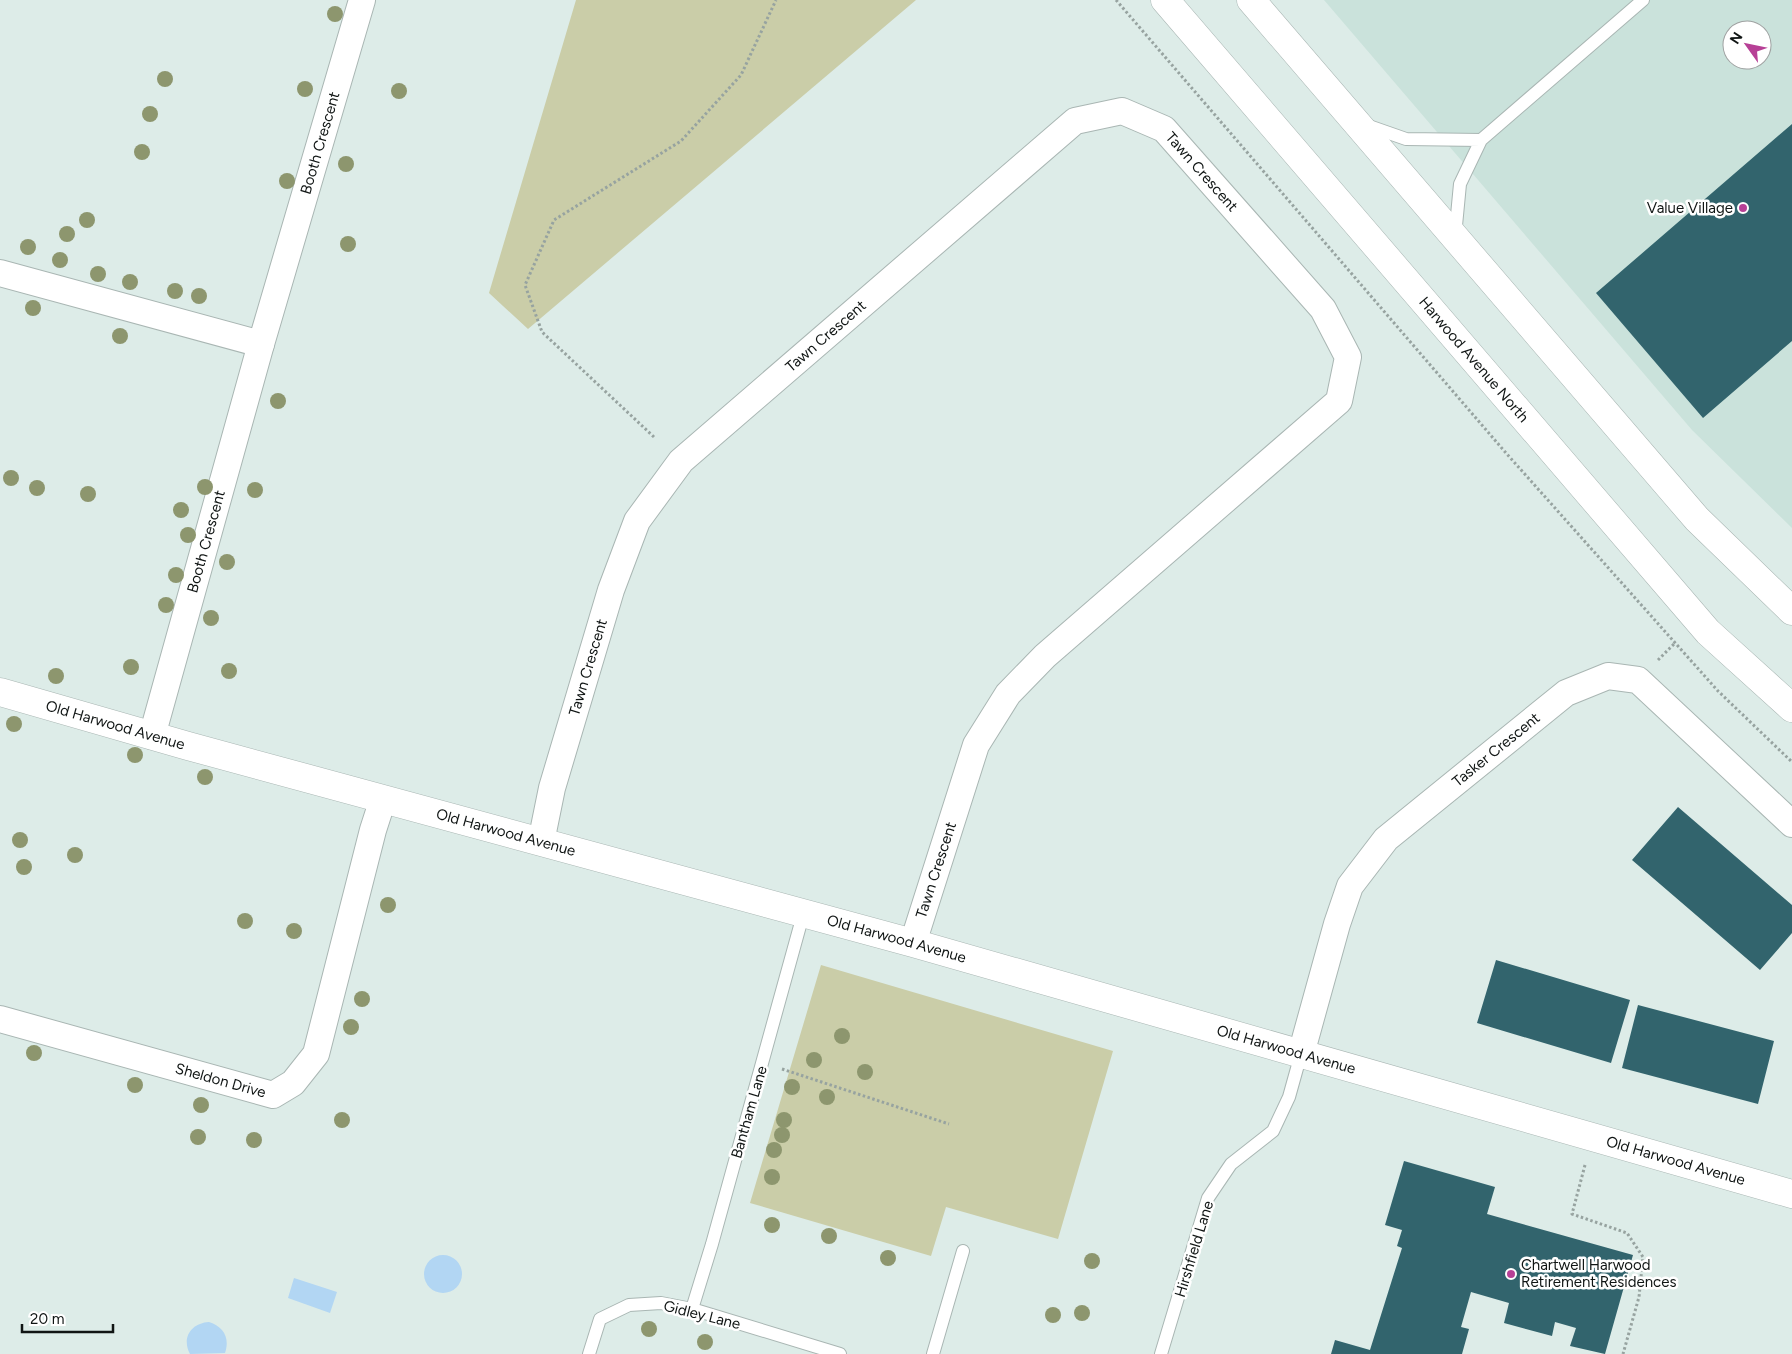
<svg xmlns="http://www.w3.org/2000/svg" width="1792" height="1354" font-family="Figtree,sans-serif">
<rect width="100%" height="100%" fill="#ddece8"/>
<!-- built -->
<path fill="#cae2db" fill-rule="evenodd" d="M1324,0H1792V528L1692,430ZM1732,30H1762V60H1732Z"/>
<!-- green -->
<path fill="#cacda8" d="M576,0H916L528,329L489,293Z
M821,965L1113,1051L1058,1239L946,1207L931,1256L750,1203Z"/>
<!-- water -->
<path fill="#b2d6f3" d="M424 1274a19 19 0 1 1 38 0a19 19 0 1 1-38 0Z
M294,1278L337,1292L330,1313L288,1298Z
M209,1322C224,1327 230,1338 225,1353L190,1354C181,1337 192,1323 209,1322Z"/>
<!-- building -->
<path fill="#32646d" d="M1792,124V341L1703,418L1596,293Z
M1678,807L1792,905V933L1760,970L1632,860Z
M1496,960L1630,1000L1611,1063L1477,1023Z
M1638,1005L1774,1041L1758,1104L1622,1068Z
M1404,1161L1495,1187L1487,1214L1633,1255L1605,1354L1570,1346L1576,1328L1555,1322L1552,1336L1504,1323L1509,1303L1471,1292L1461,1327L1469,1329L1462,1354H1331L1335,1340L1370,1350L1402,1248L1397,1246L1402,1230L1385,1225Z"/>
<g fill="none" stroke-linecap="round" stroke-linejoin="round">
<defs>
<path id="lane" d="M1366,125L1406,139L1481,140
M1455,236L1460,184L1481,140L1643,0
M692,1309L712,1244L803,915
M589,1354L600,1319L629,1305L661,1303L692,1309L840,1354
M933,1354L963,1251
M1161,1354L1208,1198L1231,1164L1273,1131L1289,1097L1301,1054"/>
<g id="street">
<path id="s1" d="M0,273L261,344L362,0"/>
<path id="s2" d="M152,736L261,344"/>
<path id="s3" d="M541,842L552,788L611,590L637,521L681,461L1075,121L1122,111L1164,129L1323,309L1348,357L1339,401L1045,656L1008,694L976,745L913,943"/>
<path id="s4" d="M0,1019L273,1095L293,1083L316,1054L373,830L383,799"/>
<path id="s5" d="M1301,1054L1337,924L1350,886L1386,839L1566,693L1608,676L1638,680L1792,824"/>
</g>
<g id="secondary">
<path id="s6" d="M1165,0L1708,632L1792,708"/>
<path d="M1251,0L1697,519L1792,611"/>
<path id="s7" d="M0,692L188,746L913,943L1792,1194"/>
</g>
</defs>
<!-- lane casing -->
<use href="#lane" stroke="#a9b6b3" stroke-width="14"/>
<!-- street casing -->
<use href="#street" stroke="#a9b6b3" stroke-width="28"/>
<!-- secondary casing -->
<use href="#secondary" stroke="#a9b6b3" stroke-width="29"/>
<!-- path -->
<path stroke="#97a3a0" stroke-width="3" stroke-dasharray="2.5 2.5" stroke-linecap="butt" d="M1116,0L1506,453L1718,691L1792,762
M654,437L542,332L525,285L554,220L681,141L741,75L776,0
M1658,660L1675,643
M782,1069L949,1124
M1585,1165L1572,1214L1627,1233L1643,1257L1639,1297L1623,1354"/>
<!-- lane -->
<use href="#lane" stroke="#fff" stroke-width="12"/>
<!-- street -->
<use href="#street" stroke="#fff" stroke-width="26"/>
<!-- secondary -->
<use href="#secondary" stroke="#fff" stroke-width="28"/>
</g>
<!-- trees -->
<g fill="#8d966e">
<circle cx="335" cy="14" r="8"/>
<circle cx="165" cy="79" r="8"/>
<circle cx="305" cy="89" r="8"/>
<circle cx="399" cy="91" r="8"/>
<circle cx="150" cy="114" r="8"/>
<circle cx="142" cy="152" r="8"/>
<circle cx="346" cy="164" r="8"/>
<circle cx="287" cy="181" r="8"/>
<circle cx="87" cy="220" r="8"/>
<circle cx="67" cy="234" r="8"/>
<circle cx="348" cy="244" r="8"/>
<circle cx="28" cy="247" r="8"/>
<circle cx="60" cy="260" r="8"/>
<circle cx="98" cy="274" r="8"/>
<circle cx="130" cy="282" r="8"/>
<circle cx="175" cy="291" r="8"/>
<circle cx="199" cy="296" r="8"/>
<circle cx="33" cy="308" r="8"/>
<circle cx="120" cy="336" r="8"/>
<circle cx="278" cy="401" r="8"/>
<circle cx="11" cy="478" r="8"/>
<circle cx="205" cy="487" r="8"/>
<circle cx="37" cy="488" r="8"/>
<circle cx="255" cy="490" r="8"/>
<circle cx="88" cy="494" r="8"/>
<circle cx="181" cy="510" r="8"/>
<circle cx="188" cy="535" r="8"/>
<circle cx="227" cy="562" r="8"/>
<circle cx="176" cy="575" r="8"/>
<circle cx="166" cy="605" r="8"/>
<circle cx="211" cy="618" r="8"/>
<circle cx="131" cy="667" r="8"/>
<circle cx="229" cy="671" r="8"/>
<circle cx="56" cy="676" r="8"/>
<circle cx="14" cy="724" r="8"/>
<circle cx="135" cy="755" r="8"/>
<circle cx="205" cy="777" r="8"/>
<circle cx="20" cy="840" r="8"/>
<circle cx="75" cy="855" r="8"/>
<circle cx="24" cy="867" r="8"/>
<circle cx="388" cy="905" r="8"/>
<circle cx="245" cy="921" r="8"/>
<circle cx="294" cy="931" r="8"/>
<circle cx="362" cy="999" r="8"/>
<circle cx="351" cy="1027" r="8"/>
<circle cx="842" cy="1036" r="8"/>
<circle cx="34" cy="1053" r="8"/>
<circle cx="814" cy="1060" r="8"/>
<circle cx="865" cy="1072" r="8"/>
<circle cx="135" cy="1085" r="8"/>
<circle cx="792" cy="1087" r="8"/>
<circle cx="827" cy="1097" r="8"/>
<circle cx="201" cy="1105" r="8"/>
<circle cx="342" cy="1120" r="8"/>
<circle cx="784" cy="1120" r="8"/>
<circle cx="782" cy="1135" r="8"/>
<circle cx="198" cy="1137" r="8"/>
<circle cx="254" cy="1140" r="8"/>
<circle cx="774" cy="1150" r="8"/>
<circle cx="772" cy="1177" r="8"/>
<circle cx="772" cy="1225" r="8"/>
<circle cx="829" cy="1236" r="8"/>
<circle cx="888" cy="1258" r="8"/>
<circle cx="1092" cy="1261" r="8"/>
<circle cx="1082" cy="1313" r="8"/>
<circle cx="1053" cy="1315" r="8"/>
<circle cx="649" cy="1329" r="8"/>
<circle cx="705" cy="1342" r="8"/>
</g>
<!-- markers -->
<g fill="#b74096" stroke="#fff" stroke-width="2">
<circle cx="1743" cy="208" r="5"/>
<circle cx="1511" cy="1274" r="5"/>
</g>
<g text-anchor="middle" stroke-width="5" stroke-linejoin="round" paint-order="stroke">
<!-- street labels -->
<g font-size="15" fill="#101514" stroke="#fff">
<text dy="5" stroke="none"><textPath href="#s1" startOffset="480">Booth Crescent</textPath></text>
<text dy="5" stroke="none"><textPath href="#s3" startOffset="1081">Tawn Crescent</textPath></text>
<text dy="5" stroke="none"><textPath href="#s3" startOffset="601">Tawn Crescent</textPath></text>
<text dy="5" stroke="none"><textPath href="#s6" startOffset="474">Harwood Avenue North</textPath></text>
<text dy="5" stroke="none"><textPath href="#s2" startOffset="202">Booth Crescent</textPath></text>
<text dy="5" stroke="none"><textPath href="#s3" startOffset="181">Tawn Crescent</textPath></text>
<text dy="5" stroke="none"><textPath href="#s7" startOffset="120">Old Harwood Avenue</textPath></text>
<text dy="5" stroke="none"><textPath href="#s5" startOffset="376">Tasker Crescent</textPath></text>
<text dy="5" stroke="none"><textPath href="#s7" startOffset="525">Old Harwood Avenue</textPath></text>
<text transform="translate(936 870) rotate(-72)" y="5">Tawn Crescent</text>
<text dy="5" stroke="none"><textPath href="#s7" startOffset="930">Old Harwood Avenue</textPath></text>
<text dy="5" stroke="none"><textPath href="#s7" startOffset="1335">Old Harwood Avenue</textPath></text>
<text dy="5" stroke="none"><textPath href="#s4" startOffset="229">Sheldon Drive</textPath></text>
<text transform="translate(749 1112) rotate(-74)" y="5">Bantham Lane</text>
<text dy="5" stroke="none"><textPath href="#s7" startOffset="1740">Old Harwood Avenue</textPath></text>
<text transform="translate(1194 1249) rotate(-73)" y="5">Hirshfield Lane</text>
<text transform="translate(702 1315) rotate(14)" y="5">Gidley Lane</text>
</g>
<!-- poi labels -->
<g font-size="15" fill="#101514" stroke="#fff" text-anchor="end">
<text x="1733" y="213">Value Village</text>
<text x="1521" y="1270" text-anchor="start">Chartwell Harwood<tspan x="1521" dy="17">Retirement Residences</tspan></text>
</g>
</g>
<!-- north arrow -->
<g transform="translate(1747 45) rotate(303)"><circle r="24" fill="#ffffff" stroke="#9fa1a1"/>
<path d="M0-4L9 19L0 12L-9 19Z" fill="#b74096"/>
<text y="-8" font-size="14" font-weight="bold" text-anchor="middle" fill="#101514">N</text>
</g>
<!-- scale -->
<path d="M22 1324v8h91v-8" fill="none" stroke="#101514" stroke-width="2.5"/>
<text x="30" y="1324" font-size="15" fill="#101514" stroke="#ffffff" stroke-width="4" paint-order="stroke">20 m</text>
</svg>
